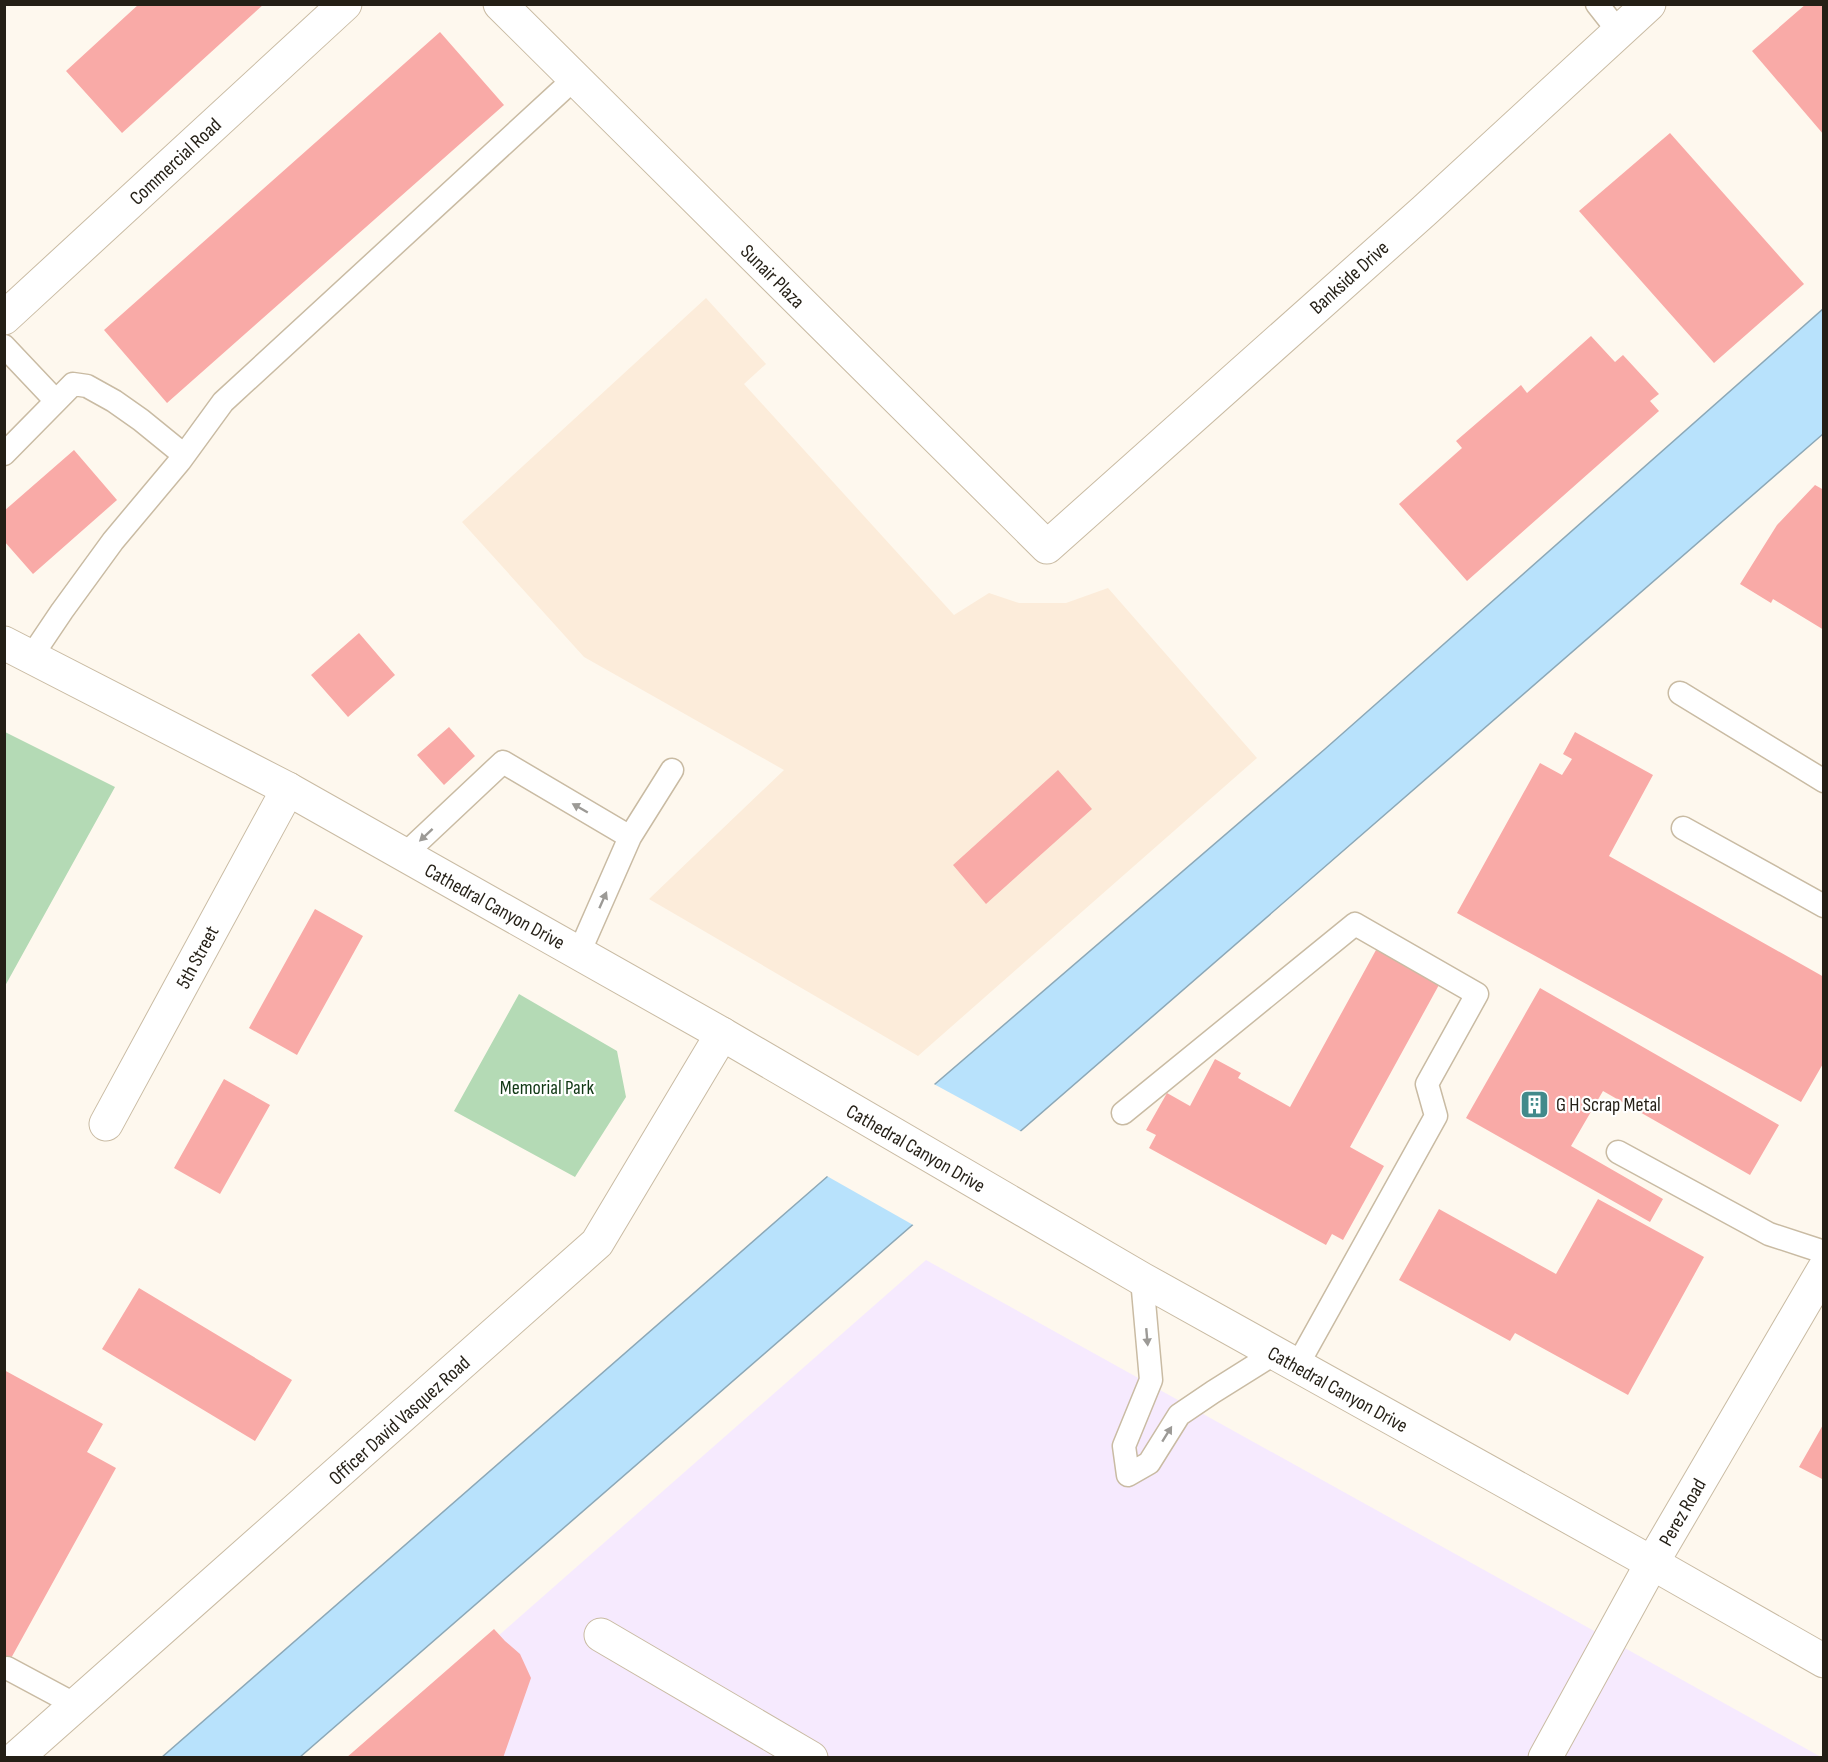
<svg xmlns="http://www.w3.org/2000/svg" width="1828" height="1762" font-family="'Sofia Sans Condensed',sans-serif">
<rect width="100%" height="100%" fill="#fef8ee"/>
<!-- commercial -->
<path fill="#f6eafe" d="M926,1260L1821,1757L359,1758Z"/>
<!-- industrial -->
<path fill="#fcecda" d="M706,298L766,364L744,384L954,615L989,593L1019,603H1066L1108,588L1257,758L918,1056L649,899L784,770L584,657L462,522Z"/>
<!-- green -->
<path fill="#b4dab5" d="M5,732L115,787L5,986Z
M519,994L617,1051L626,1097L575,1177L454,1111Z"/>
<!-- water -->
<path fill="#b8e2fc" stroke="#8ca8b7" stroke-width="1.5" d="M1823,309V434L300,1757L161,1758L828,1176L1325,749Z"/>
<!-- pier -->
<path fill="#fef8ee" d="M932,1083L1022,1132L915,1226L825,1175Z"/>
<!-- building -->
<path fill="#f9aaa7" d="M139,4H264L122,133L66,71Z
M1806,4H1824V135L1752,51Z
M440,32L504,105L167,403L104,330Z
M1670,133L1804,284L1714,363L1579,211Z
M1591,336L1615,362L1623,355L1659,394L1650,401L1659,411L1467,581L1399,504L1462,448L1456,441L1521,385L1527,393Z
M74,450L117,500L33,574L4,541V511Z
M1815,485L1824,490V630L1773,599L1771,603L1740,584L1777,525Z
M359,633L395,675L348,717L311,675Z
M449,727L475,756L444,785L417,755Z
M1575,732L1653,775L1609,856L1824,977V1062L1801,1102L1457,913L1540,763L1562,775L1572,759L1563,754Z
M1058,770L1092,809L986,904L953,865Z
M315,909L363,936L297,1055L249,1028Z
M1376,950L1440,983L1350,1147L1384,1166L1343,1240L1332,1234L1326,1245L1149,1148L1156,1135L1146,1130L1167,1093L1190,1106L1215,1059L1241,1073L1238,1078L1290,1107Z
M1540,988L1779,1125L1750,1175L1603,1091L1571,1146L1663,1199L1650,1222L1466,1118Z
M224,1079L270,1105L220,1194L174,1168Z
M1598,1199L1704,1257L1628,1395L1515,1333L1510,1341L1399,1280L1439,1209L1556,1274Z
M139,1288L292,1380L255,1441L102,1349Z
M4,1370L103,1424L87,1452L116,1468L4,1671Z
M1824,1423V1480L1799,1467Z
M494,1629L505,1641L520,1654L531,1678L503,1758H346Z"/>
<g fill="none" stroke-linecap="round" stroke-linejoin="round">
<defs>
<path id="service" d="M1597,4L1619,32
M4,346L56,401
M4,454L73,384L87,386L114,401L141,420L184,455
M31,657L62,611L113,541L180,461L223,402L574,79
M1680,693L1824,781
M1683,828L1824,906
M404,855L503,762L630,837
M579,953L630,837L672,770
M1123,1113L1355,924L1477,994L1427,1084L1436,1116L1297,1366
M1618,1152L1769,1234L1824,1252
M1142,1279L1151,1380L1124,1446L1128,1475L1149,1463L1179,1415L1213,1392L1275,1353
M7,1668L76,1705"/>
<path id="minor" d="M500,4L1047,547L1424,211L1649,4
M4,318L345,4
M106,1124L288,789
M601,1635L811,1758
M16,1758L597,1243L722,1034"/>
<path id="tertiary" d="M4,643L288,789L722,1034L1142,1279L1652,1563L1824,1661"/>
<path id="secondary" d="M1545,1758L1652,1563L1824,1269"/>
</defs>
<!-- service casing -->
<use href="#service" stroke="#c9bba3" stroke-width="25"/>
<!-- minor casing -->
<use href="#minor" stroke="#c9bba3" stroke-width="35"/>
<!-- tertiary casing -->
<use href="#tertiary" stroke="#c9bba3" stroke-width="35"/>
<!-- secondary casing -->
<use href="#secondary" stroke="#c9bba3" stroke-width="35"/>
<!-- service -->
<use href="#service" stroke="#fff" stroke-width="22"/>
<!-- minor -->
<use href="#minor" stroke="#fff" stroke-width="33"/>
<!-- tertiary -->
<use href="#tertiary" stroke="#fff" stroke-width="33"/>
<!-- secondary -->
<use href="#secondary" stroke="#fff" stroke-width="33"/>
</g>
<!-- one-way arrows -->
<defs><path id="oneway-solid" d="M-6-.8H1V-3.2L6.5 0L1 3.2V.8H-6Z" transform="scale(1.5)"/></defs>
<g fill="#9c9a96">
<use href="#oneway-solid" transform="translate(580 808) rotate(-150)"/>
<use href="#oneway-solid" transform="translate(426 835) rotate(137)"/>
<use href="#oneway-solid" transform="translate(603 900) rotate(-66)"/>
<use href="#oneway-solid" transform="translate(1147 1337) rotate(85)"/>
<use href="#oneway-solid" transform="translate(1167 1434) rotate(-58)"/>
</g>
<!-- icons -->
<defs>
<symbol id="building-square" viewBox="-11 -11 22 22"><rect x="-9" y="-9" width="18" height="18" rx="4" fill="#428a8b" stroke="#fff"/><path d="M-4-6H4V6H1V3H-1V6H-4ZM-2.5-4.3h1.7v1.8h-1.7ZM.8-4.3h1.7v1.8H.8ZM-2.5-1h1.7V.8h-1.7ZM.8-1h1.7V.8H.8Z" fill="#fff"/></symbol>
</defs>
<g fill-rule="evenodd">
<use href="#building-square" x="1518" y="1088" width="33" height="33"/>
</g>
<g text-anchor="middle" stroke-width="4.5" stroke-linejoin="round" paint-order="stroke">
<!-- street labels -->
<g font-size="20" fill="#241f16" stroke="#fff">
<text transform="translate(175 161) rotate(-43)" y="7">Commercial Road</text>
<text transform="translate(773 276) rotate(45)" y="7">Sunair Plaza</text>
<text transform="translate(1349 277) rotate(-42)" y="7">Bankside Drive</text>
<text transform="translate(495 906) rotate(29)" y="7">Cathedral Canyon Drive</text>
<text transform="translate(197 957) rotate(-62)" y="7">5th Street</text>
<text transform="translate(916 1148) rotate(30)" y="7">Cathedral Canyon Drive</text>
<text transform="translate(1338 1389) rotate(29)" y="7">Cathedral Canyon Drive</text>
<text transform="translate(399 1420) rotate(-42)" y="7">Officer David Vasquez Road</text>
<text transform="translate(1682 1512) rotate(-60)" y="7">Perez Road</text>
</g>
<!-- park labels -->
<g font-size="20" fill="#113815" stroke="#fff">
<text x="547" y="1094">Memorial Park</text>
</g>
<!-- poi labels -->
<g font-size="20" fill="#241f16" stroke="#fff" text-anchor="start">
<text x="1556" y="1111">G H Scrap Metal</text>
</g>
</g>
<!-- border -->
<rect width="1828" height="1762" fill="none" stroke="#241f16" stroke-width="12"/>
</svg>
